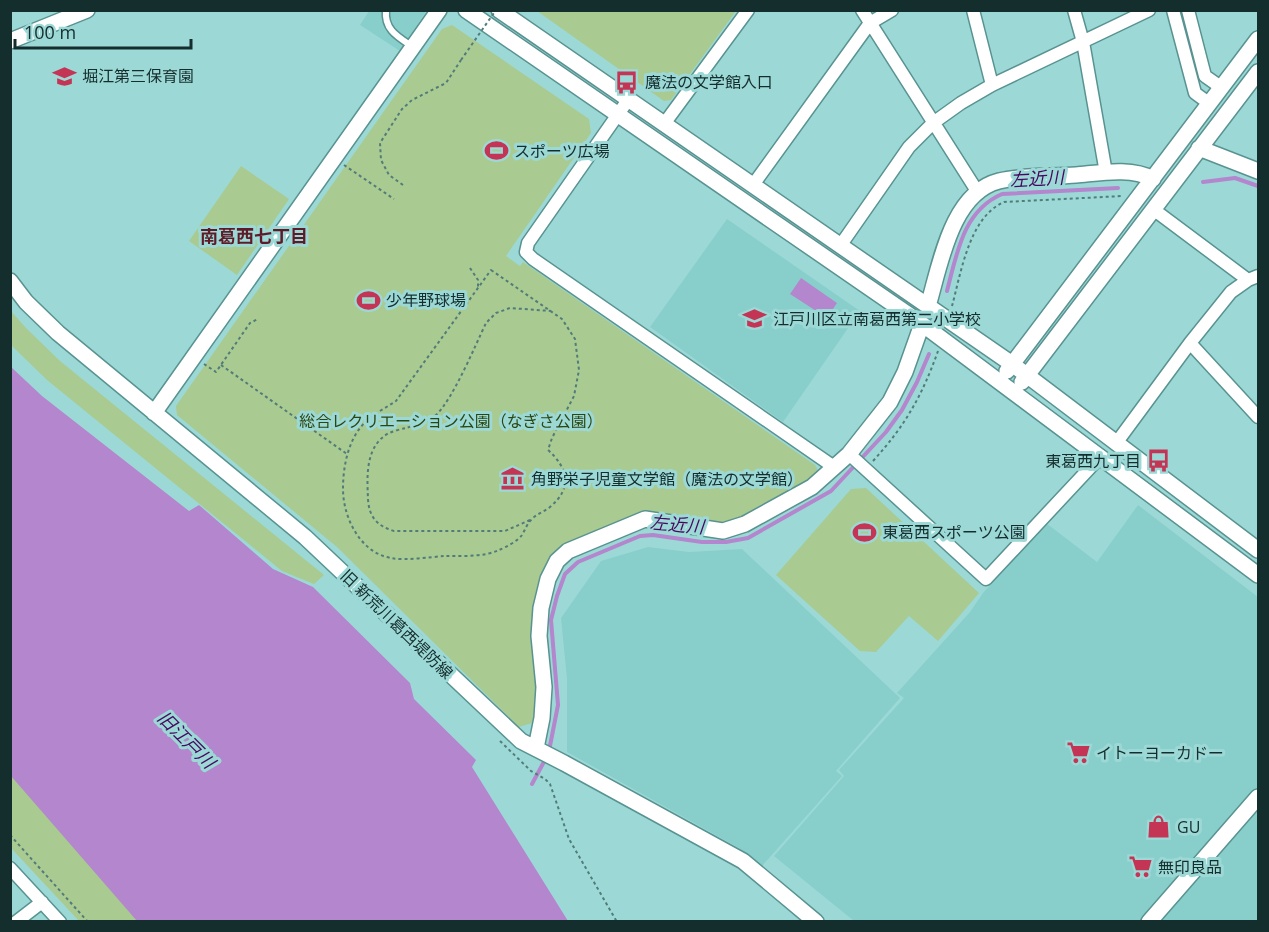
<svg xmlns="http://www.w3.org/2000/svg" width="1269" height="932" font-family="'Open Sans','Noto Sans JP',sans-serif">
<rect width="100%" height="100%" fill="#9cd9d6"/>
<!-- built -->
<path fill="#88cfcc" d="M369,11H425V13L400,51L360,25Z
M727,219L860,311L783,422L650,327Z
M1138,505L1258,597V921H854L774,856L844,776L839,770L904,698L897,693L970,612L983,593L1046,523L1097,562Z
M648,547L689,552L742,549L900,698L836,771L842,776L762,866L739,848L567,752V679L561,618L601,561Z"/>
<!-- green -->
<path fill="#a9ca90" d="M537,11H736L671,100L664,101Z
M452,25L589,119L591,133L506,256L520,266L523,262L815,465L820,474L744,518L720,524L644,514L566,546L533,637L536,684L535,722L519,727L337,547L177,415L176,406L442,29Z
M241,166L289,199L237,275L189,241Z
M10,310L26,328L60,361L324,575L314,584L282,571L47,380L11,345Z
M866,488L979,593L938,641L909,616L876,652L860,651L776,575L851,489Z
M10,772L146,921H79L11,848Z"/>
<!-- water -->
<path fill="#b386cd" d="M801,278L837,303L827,318L790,294Z
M10,366L42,396L189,511L199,505L273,569L313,587L410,683L414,699L476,760L472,767L568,921H137L11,776Z"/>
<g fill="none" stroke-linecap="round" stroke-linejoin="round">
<!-- stream -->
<path stroke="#b386cd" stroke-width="4" d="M1203,182L1235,178L1258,186
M947,291C957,253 963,211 1002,194L1118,188
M549,751L558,705L551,620L557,596L565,574L578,562L640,536L653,535L702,542H726L748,538L831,491L886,432L902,410L917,382L929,354
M532,784L546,758"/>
<defs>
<path id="service" d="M386,10C384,30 398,37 413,47"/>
<path id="minor" d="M862,10L977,191
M973,10L992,85
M1074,10L1083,42L1106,173
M1173,10L1195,93L1210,104
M1188,10L1205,76L1222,88
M628,100L528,243L526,252L533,259L834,467
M664,124L748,10
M753,185L870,23L892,10
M1153,209L1248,280
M840,246L909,147L933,123L961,103L992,85L1149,10
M1190,343L1258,417
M1117,442L1190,343L1231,292L1248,280L1258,276
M849,454L986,579L1101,456
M10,868L60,922
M16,922L42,902"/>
<path id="tertiary" d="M466,10L922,324L1258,575
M499,10L1012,364L1258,550
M10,41L87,10
M1199,148L1258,171
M10,281L26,302L58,333L305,537L521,741L564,763L743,861L816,922
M928,306C940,266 951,193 999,181C1022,175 1052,177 1076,175C1100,173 1131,167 1153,179
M1007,371L1258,39
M1022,382L1258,72
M154,413L439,10
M536,748L542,718L544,687L539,636L541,608L548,579L557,561L568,551L645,519L723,531L745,524L812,487L849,454L890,402L905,372L922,324
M1149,922L1258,797"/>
</defs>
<!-- service casing -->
<use href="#service" stroke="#589391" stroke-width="9"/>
<!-- minor casing -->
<use href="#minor" stroke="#589391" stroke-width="15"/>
<!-- tertiary casing -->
<use href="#tertiary" stroke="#589391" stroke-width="18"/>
<!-- path -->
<path stroke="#527c7a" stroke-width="2" stroke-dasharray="3 3" stroke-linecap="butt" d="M344,165L394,199
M403,185L389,175L381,160L380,143L402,109L412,100L446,83L461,60
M470,268L478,280V287
M491,270L562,319L575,339L579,370L574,396L552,438L548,450C568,468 573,488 550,507C544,512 536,514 531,520C527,524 525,530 522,535C518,541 506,547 499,550C484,557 463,556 445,556C430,557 406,561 391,558C360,553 343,517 343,489C343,469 347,445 360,428C369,416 384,409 396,401Z
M952,306C961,273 969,217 1004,202L1123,196
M204,364L216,372L250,323L258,319
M221,365L347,454
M873,461C905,426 922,396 938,351
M530,520L505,531H394C377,526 369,517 368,499C367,476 365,446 389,433C394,431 401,429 406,428C416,425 428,422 436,415C453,399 475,346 486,323L496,313L510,308L551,311
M500,741L531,771L545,779L550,784L569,839L617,922
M10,835L88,922"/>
<!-- service -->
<use href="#service" stroke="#fff" stroke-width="6"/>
<!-- minor -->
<use href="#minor" stroke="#fff" stroke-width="12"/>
<!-- tertiary -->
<use href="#tertiary" stroke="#fff" stroke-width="15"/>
<!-- path-bridge -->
<path stroke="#527c7a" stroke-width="2" stroke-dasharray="3 3" stroke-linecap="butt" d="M461,60L496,10"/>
</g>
<!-- icons -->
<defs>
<symbol id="school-bare" viewBox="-9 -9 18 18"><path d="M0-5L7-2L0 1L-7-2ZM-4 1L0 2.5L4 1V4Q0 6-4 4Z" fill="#c43455" stroke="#9cd9d6" stroke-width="2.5" paint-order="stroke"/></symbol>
<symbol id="bus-bare" viewBox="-9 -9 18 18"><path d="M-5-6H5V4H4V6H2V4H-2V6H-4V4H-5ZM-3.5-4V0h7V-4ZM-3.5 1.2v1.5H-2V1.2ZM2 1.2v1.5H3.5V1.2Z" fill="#c43455" stroke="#9cd9d6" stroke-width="2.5" paint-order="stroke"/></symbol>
<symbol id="stadium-bare" viewBox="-9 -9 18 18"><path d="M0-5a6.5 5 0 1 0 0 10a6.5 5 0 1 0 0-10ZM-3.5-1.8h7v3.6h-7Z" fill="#c43455" stroke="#9cd9d6" stroke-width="2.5" paint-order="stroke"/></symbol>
<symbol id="museum-bare" viewBox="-9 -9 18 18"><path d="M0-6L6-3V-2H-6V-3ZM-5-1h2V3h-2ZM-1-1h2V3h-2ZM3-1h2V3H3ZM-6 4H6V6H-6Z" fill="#c43455" stroke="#9cd9d6" stroke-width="2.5" paint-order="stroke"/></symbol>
<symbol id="supermarket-bare" viewBox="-9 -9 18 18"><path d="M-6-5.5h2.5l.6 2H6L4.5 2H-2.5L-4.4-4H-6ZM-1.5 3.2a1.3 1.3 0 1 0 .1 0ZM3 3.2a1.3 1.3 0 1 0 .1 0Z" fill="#c43455" stroke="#9cd9d6" stroke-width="2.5" paint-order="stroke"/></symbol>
<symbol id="shop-bare" viewBox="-9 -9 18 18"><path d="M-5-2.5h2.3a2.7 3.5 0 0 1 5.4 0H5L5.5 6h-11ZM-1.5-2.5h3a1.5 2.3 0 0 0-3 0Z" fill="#c43455" stroke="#9cd9d6" stroke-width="2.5" paint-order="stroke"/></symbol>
</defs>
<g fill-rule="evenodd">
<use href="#school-bare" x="48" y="60" width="33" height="33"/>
<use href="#bus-bare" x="610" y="66" width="33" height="33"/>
<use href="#stadium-bare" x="480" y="134" width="33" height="33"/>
<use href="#stadium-bare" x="352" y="284" width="33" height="33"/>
<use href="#school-bare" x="738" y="302" width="33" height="33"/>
<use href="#bus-bare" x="1142" y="444" width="33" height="33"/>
<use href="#museum-bare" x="496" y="462" width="33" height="33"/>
<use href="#stadium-bare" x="848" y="516" width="33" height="33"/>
<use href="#supermarket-bare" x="1062" y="736" width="33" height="33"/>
<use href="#shop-bare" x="1142" y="810" width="33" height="33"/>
<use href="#supermarket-bare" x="1124" y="850" width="33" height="33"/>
</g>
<g text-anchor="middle" stroke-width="6" stroke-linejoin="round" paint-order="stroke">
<!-- poi labels -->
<g font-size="16" fill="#142d2d" stroke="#9cd9d6" text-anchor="start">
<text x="82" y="82">堀江第三保育園</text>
<text x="645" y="88">魔法の文学館入口</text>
<text x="514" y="157">スポーツ広場</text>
<text x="386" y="306">少年野球場</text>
<text x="773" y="325">江戸川区立南葛西第二小学校</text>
<text x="1141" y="467" text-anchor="end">東葛西九丁目</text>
<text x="531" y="485">角野栄子児童文学館（魔法の文学館）</text>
<text x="882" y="538">東葛西スポーツ公園</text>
<text x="1096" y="759">イトーヨーカドー</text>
<text x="1177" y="833">GU</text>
<text x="1158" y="873">無印良品</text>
</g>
<!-- park labels -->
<g font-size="16" fill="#2b4611" stroke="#9cd9d6">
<text x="451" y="427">総合レクリエーション公園（なぎさ公園）</text>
</g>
<!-- street labels -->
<g font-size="16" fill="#142d2d" stroke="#9cd9d6">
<text transform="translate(397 624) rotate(44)" y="6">旧 新荒川葛西堤防線</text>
</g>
<!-- water labels -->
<g font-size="18" font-style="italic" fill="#470861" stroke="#9cd9d6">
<text transform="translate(1037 179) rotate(-3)" y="6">左近川</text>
<text transform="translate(677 525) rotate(5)" y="6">左近川</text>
<text transform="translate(186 740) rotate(45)" y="6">旧江戸川</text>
</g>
<!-- neighbourhood labels -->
<g font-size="18" font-weight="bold" fill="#5f1a28" stroke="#9cd9d6">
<text x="254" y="243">南葛西七丁目</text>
</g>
</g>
<!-- border -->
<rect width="1269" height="932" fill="none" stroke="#142d2d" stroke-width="24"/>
<!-- scale -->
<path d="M15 39v9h176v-9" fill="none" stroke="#142d2d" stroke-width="3"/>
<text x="24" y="39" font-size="18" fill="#142d2d" stroke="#9cd9d6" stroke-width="4.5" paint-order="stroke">100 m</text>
</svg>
